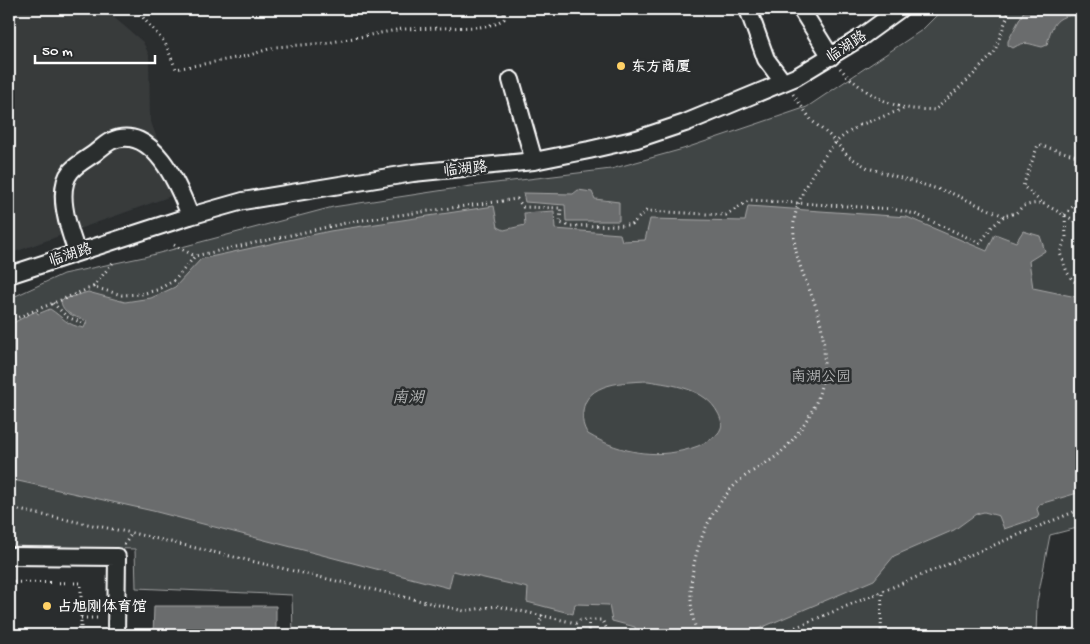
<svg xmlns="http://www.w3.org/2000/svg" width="1090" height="644" font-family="'Gochi Hand','LXGW WenKai TC',sans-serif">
<rect width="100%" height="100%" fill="#2a2d2e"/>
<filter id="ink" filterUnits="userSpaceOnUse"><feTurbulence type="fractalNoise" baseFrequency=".02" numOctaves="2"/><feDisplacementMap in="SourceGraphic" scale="10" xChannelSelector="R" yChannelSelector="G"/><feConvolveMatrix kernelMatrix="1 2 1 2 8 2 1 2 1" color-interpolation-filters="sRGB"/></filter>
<g filter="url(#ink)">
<!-- built -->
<path fill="#373a3b" d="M19,9H104L143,42L149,55L150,119L177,194L9,254V17Z"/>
<!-- green -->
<path fill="#414445" stroke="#a0a2a2" d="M943,9H1081V527L1050,535L1037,602L1036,635H293L292,595L136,588L135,549L9,546V299L63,274L144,257L333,207L471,186L611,169L683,149L807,107L922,30Z"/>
<!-- water -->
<path fill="#6a6c6d" stroke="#a6a7a7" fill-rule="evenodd" d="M1025,9H1081V17C1058,12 1051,24 1047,45L1042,47C1028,44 1026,40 1013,48L1008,45V41Z
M578,190L592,192L595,199L619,202V221H566L565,205L525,202L523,193L573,194Z
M494,206L498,227L504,230L525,225L524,213L554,211L555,229L620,234L622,241L645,240L650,219L745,221L748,206L907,217L987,251L995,234L1016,242L1023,231L1040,236L1045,251L1029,261L1033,288L1081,298V492L1040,504L1037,509L1039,515L1037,518L1004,529L999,516L984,512L976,514L954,530L894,556L874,580L744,635H675L664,634L663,635H636L635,627L612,621L609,605L575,604L573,614L527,602L528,588L453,571L449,588L153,511L9,479V325L36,311L38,314L50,309C64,318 66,325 84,328L87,321C76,317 61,313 61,300L88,292L125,302L151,298L175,287L201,259L330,231ZM648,381C673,385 705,388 718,413C720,417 723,423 721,428C718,437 706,442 698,446C661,460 622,454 588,434C583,427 582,420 583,412C585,382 626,382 648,381Z
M154,606H276V635H153Z"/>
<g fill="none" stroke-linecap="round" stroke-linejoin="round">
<defs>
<path id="minor" d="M748,9L766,59L783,82
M801,9L831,57
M511,80L534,161
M77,252C69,231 55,190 71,171C77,164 88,158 95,153C100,149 105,144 111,141C152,122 179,186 190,216
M9,275L190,216L243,201L413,173L534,161L589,150L637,139L685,123L796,77L860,38L900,9
M9,556L117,557L116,635"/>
</defs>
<!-- minor casing -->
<use href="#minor" stroke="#fff" stroke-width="20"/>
<!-- path -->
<path stroke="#fff" stroke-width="3" stroke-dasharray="1 4" stroke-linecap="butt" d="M138,9L144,19L165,43L176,69L247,56L275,47L327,43L402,29L480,27L495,24L504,19V9
M840,68C855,86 883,104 907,108C916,110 926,109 935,110L972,76L994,53L1010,9
M793,94L812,121L829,135L848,156L868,168L951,193L1004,216
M860,125L906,108
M1041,202L1023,186L1038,145L1081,157
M1065,215L1081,197
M1065,216L1066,237L1060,253L1067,272L1073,281L1081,284
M174,245L195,256
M93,287L115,260
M53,303L67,317L83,323
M9,321L93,287L122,295L141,294L157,290L175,280L195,256L355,221L517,199L523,207L561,208L560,223L571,226L631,225L646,211L726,215L750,200L893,209L915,214L980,243L992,227L1004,216L1016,213L1023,206L1032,204L1042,203L1081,224
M9,508L132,533L464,611L497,606L576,623L580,620H602L608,631L620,635
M124,545L132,533
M9,582L81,583V635
M81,618H101
M537,635L542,615
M588,635L589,620
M777,635L1081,509
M881,635L882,592"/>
<!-- minor -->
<use href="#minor" stroke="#2a2d2e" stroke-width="16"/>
<!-- path-bridge -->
<path stroke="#fff" stroke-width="3" stroke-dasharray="1 4" stroke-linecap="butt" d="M698,635C679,586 700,517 738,482C750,471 766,465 779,454C792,443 804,425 813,409C827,381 827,343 818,313C810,287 796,265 794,237C794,233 793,227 794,222C796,206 804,187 813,173C821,162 830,146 841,138C847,133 854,129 860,125"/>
</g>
</g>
<!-- markers -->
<g fill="#ffd166" stroke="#2a2d2e" stroke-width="2">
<circle cx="621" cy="66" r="5"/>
<circle cx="47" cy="606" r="5"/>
</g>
<g text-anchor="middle" stroke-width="5" stroke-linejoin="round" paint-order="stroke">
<!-- street labels -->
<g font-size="15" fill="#fff" stroke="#2a2d2e">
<text transform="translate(846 46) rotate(-33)" y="5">临湖路</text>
<text transform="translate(465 168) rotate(-6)" y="5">临湖路</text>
<text transform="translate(70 254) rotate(-18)" y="5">临湖路</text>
</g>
<!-- poi labels -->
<g font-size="15" font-weight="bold" fill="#fff" stroke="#2a2d2e" text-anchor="start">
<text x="631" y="71">东方商厦</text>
<text x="57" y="611">占旭刚体育馆</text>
</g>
<!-- park labels -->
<g font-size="15" fill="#b3b4b5" stroke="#2a2d2e">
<text x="821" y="381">南湖公园</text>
</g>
<!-- water labels -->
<g font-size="16" font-style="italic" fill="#b4b6b6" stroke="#2a2d2e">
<text x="408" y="402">南湖</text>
</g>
</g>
<!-- margin -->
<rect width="1090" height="644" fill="none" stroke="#2a2d2e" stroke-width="30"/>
<rect x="15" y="15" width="1060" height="614" fill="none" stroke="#fff" stroke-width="2" filter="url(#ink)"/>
<!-- scale -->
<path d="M35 55v8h120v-8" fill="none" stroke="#ffffff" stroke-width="2.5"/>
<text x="42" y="55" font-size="15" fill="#ffffff" stroke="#2a2d2e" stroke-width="4" paint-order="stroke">50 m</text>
</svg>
